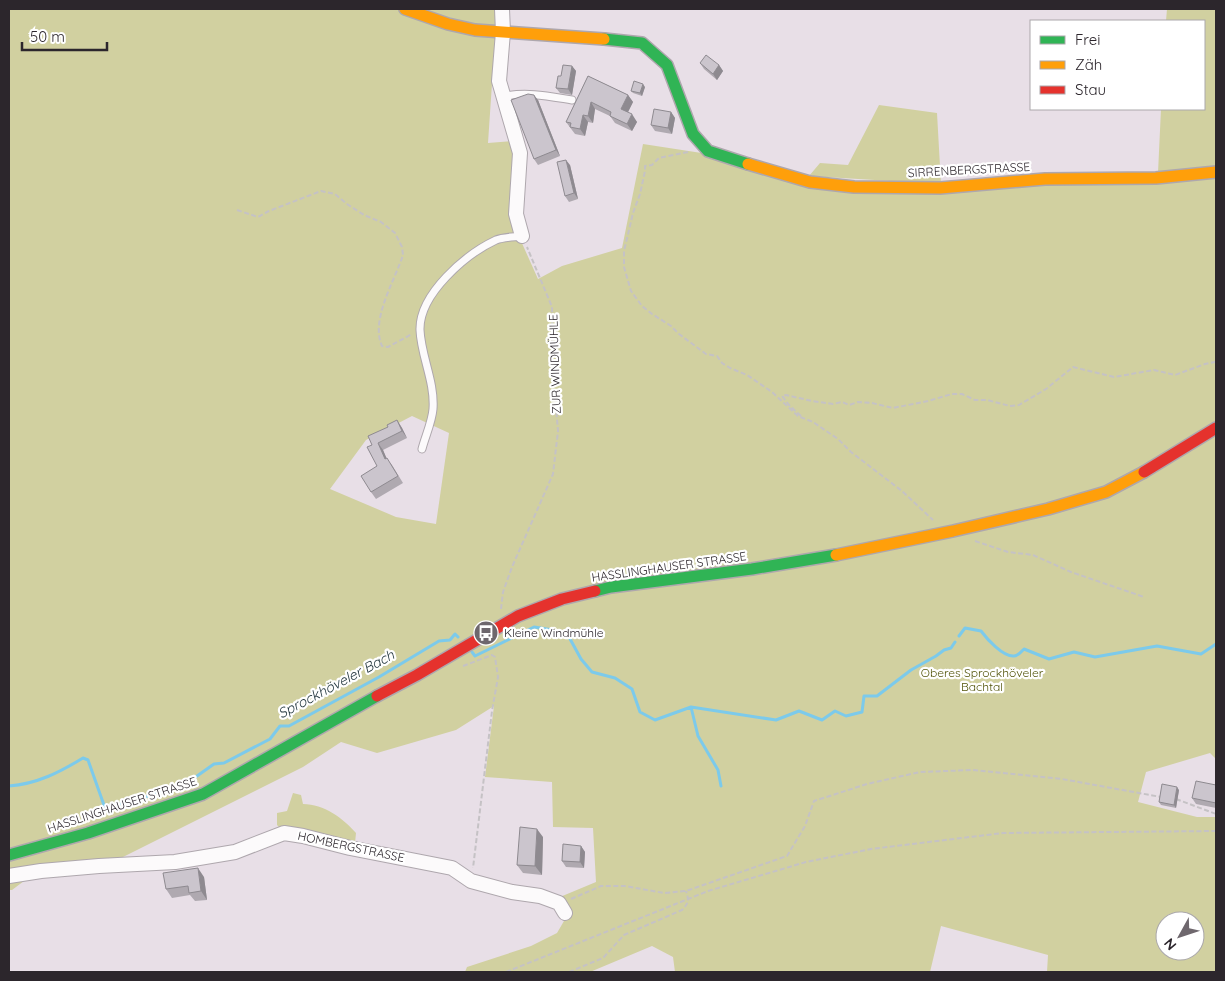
<svg xmlns="http://www.w3.org/2000/svg" width="1225" height="981" font-family="Quicksand,sans-serif">
<rect width="100%" height="100%" fill="#e8dfe7"/>
<!-- green -->
<path fill="#d1d0a0" fill-rule="evenodd" d="M9,9H497L488,143L513,141L517,153L512,221L538,279L562,266L622,248L643,144L708,154L807,185L1216,175V759L1210,753L1146,772L1138,802L1197,817H1216V972H1047L1048,955L941,926L930,972H675L673,957L652,946L590,972H465L467,967L531,946L557,933L564,921L553,905L560,897L596,882L593,828L553,827L552,782L485,777L494,706L456,730L377,753L341,742L303,767L109,864L40,869L12,890H9ZM412,416L449,433L436,524L396,517L330,489L366,440ZM1165,921H1195V951H1165Z
M1167,9H1216V168L1158,173L1161,109H1204V21H1166Z
M879,105L937,113L941,184L809,176L820,163L848,165Z
M293,793L301,795L303,804C324,804 343,818 356,833L355,843L283,831L277,825V813L287,811Z"/>
<g fill="none" stroke-linecap="round" stroke-linejoin="round">
<!-- stream -->
<path stroke="#7ccaeb" stroke-width="3" d="M959,636L965,628L981,631C987,639 1003,657 1014,656C1018,656 1021,652 1024,649L1049,659L1074,652L1095,657L1157,646L1201,654L1216,644
M472,652L475,656L534,627L553,630L569,637L581,659L592,672L615,678L632,689L640,712L655,720L691,707L776,720L799,711L822,720L835,711L846,716L862,712L864,696H877L911,670L936,656L944,650L951,648L955,642
M691,707L698,736L718,770L721,786
M9,786C37,784 60,772 83,758L88,760L105,808L142,798L181,785L197,776L214,764L224,763L270,739L280,726H289L379,677L439,641L450,640L455,634L458,637"/>
<defs>
<path id="lane" d="M504,96C529,92 547,96 572,100
M422,449C425,437 432,422 433,409C435,382 421,356 420,330C419,294 466,254 496,240C503,237 514,237 522,236"/>
<path id="street" d="M502,9L503,32L499,81L520,153L516,214L522,236
M9,876L41,871L99,866L175,862L235,852L284,833L303,836L350,848L452,868L471,881L512,892L540,896L559,903L565,913"/>
<path id="fast" d="M604,39L642,43L667,65L693,134L708,151L748,164
M595,591L611,587L752,569L836,555
M9,855L88,833L203,794L377,696"/>
<path id="slow" d="M405,9L448,24L475,30L604,39
M748,164L810,182L854,187L940,188L1045,179L1156,178L1216,172
M836,555L953,531L1048,509L1106,492L1144,472"/>
<path id="jam" d="M1144,472L1216,428
M377,696L417,675L518,616L562,599L595,591"/>
</defs>
<!-- lane casing -->
<use href="#lane" stroke="#aea7ad" stroke-width="9"/>
<!-- street casing -->
<use href="#street" stroke="#aea7ad" stroke-width="16"/>
<!-- fast casing -->
<use href="#fast" stroke="#aea7ad" stroke-width="14"/>
<!-- slow casing -->
<use href="#slow" stroke="#aea7ad" stroke-width="14"/>
<!-- jam casing -->
<use href="#jam" stroke="#aea7ad" stroke-width="14"/>
<!-- path -->
<path stroke="#c5c2c5" stroke-width="2" stroke-dasharray="5 2.5" stroke-linecap="butt" d="M688,152L659,158L652,165L645,166V171L640,194L633,213L624,251V267L631,291L642,306L652,314L671,326L679,334L706,354L717,356L722,363L730,368L747,375L772,392L798,416L813,422L838,439L851,452L902,491L933,520
M237,210L258,217L269,211L321,191L335,194L347,204L364,215L381,222L395,233L402,247L403,255C395,280 370,320 382,346L388,347L412,334
M801,416L789,405L782,396L786,395L812,401L833,404L842,402L849,405L858,402L872,403L893,408L928,401L952,394H962L975,400H987L1010,406L1019,405L1046,389L1073,367L1114,377L1154,370L1175,375L1205,364L1215,362L1216,365
M975,541L1008,552L1033,555L1071,572L1144,597
M501,609L503,592L512,567L553,474L558,431L553,372L552,307L527,247
M463,666L492,655L495,657L498,677L492,711L473,868
M1176,799L1216,814
M571,899L601,886H625L664,893L686,891L787,856L805,826L814,801L867,784L920,772L972,770L1062,779L1161,797
M506,972L708,891L806,862L871,849L1003,833L1216,831
M569,972L603,958L624,935L682,910C689,903 689,900 686,891"/>
<!-- lane -->
<use href="#lane" stroke="#fcfafb" stroke-width="7"/>
<!-- street -->
<use href="#street" stroke="#fcfafb" stroke-width="14"/>
<!-- fast -->
<use href="#fast" stroke="#30b455" stroke-width="11"/>
<!-- slow -->
<use href="#slow" stroke="#ff9f0a" stroke-width="11"/>
<!-- jam -->
<use href="#jam" stroke="#e5322d" stroke-width="11"/>
</g>
<!-- wall -->
<path fill="#afa9b0" d="M700,63L719,65L723,71L717,80L704,69Z
M572,66L576,71L572,95L560,93L556,88L561,76Z
M588,76L628,95L633,102L628,112L637,122L632,131L615,123L610,116L595,109L593,123L588,122L585,136L575,134L566,122Z
M645,87L642,96L633,93L631,91Z
M538,100L560,156L538,165L534,159Z
M671,112L675,118L672,134L655,131L651,125Z
M570,165L578,199L569,202L565,196Z
M397,420L402,428L407,438L383,450L386,458L392,465L403,483L376,499L371,492L377,466L372,445Z
M1216,785V808L1196,804L1192,798Z
M1179,790L1176,808L1161,805L1159,802Z
M543,837L542,875L523,873L517,865Z
M581,846L585,852L584,868L566,867L562,861Z
M204,877L207,900L195,901L190,895L172,898L166,889Z"/>
<!-- shaded-wall -->
<path fill="#8e8a90" d="M719,65L723,71L717,80L713,74Z
M572,66L576,71L572,95L568,89Z
M643,84L645,87L642,96L640,93Z
M534,95L538,100L560,156L556,150Z
M628,95L633,102L626,116L621,109Z
M591,102L595,109L593,123L588,116Z
M671,112L675,118L672,134L668,128Z
M632,114L637,122L632,131L627,124Z
M583,115L588,122L585,136L580,129Z
M566,160L570,165L578,199L574,193Z
M397,420L402,428L407,438L402,431Z
M378,443L383,450L390,466L385,459Z
M1177,787L1179,790L1176,808L1174,805Z
M537,829L543,837L542,875L535,866Z
M581,846L585,852L584,868L580,862Z
M198,868L204,877L207,900L201,891Z"/>
<!-- building -->
<path fill="#cbc5cd" stroke="#8e8a90" d="M706,55L719,65L713,74L700,63Z
M563,65L572,66L568,89L556,88L558,76H561Z
M588,76L628,95L621,109L632,114L627,124L610,116L611,112L591,102L588,116L583,115L580,129L570,127L571,123L566,122Z
M634,81L643,84L640,93L631,91Z
M528,94L534,95L556,150L534,159L511,100Z
M654,109L671,112L668,128L651,125Z
M566,160L574,193L565,196L557,162Z
M397,420L402,431L378,443L385,459L387,458L398,476L371,492L361,476L377,466L367,447L372,445L368,436L388,427L387,425Z
M1196,781L1216,785V803L1192,798Z
M1162,784L1177,787L1174,805L1159,802Z
M520,827L537,829L535,866L517,865Z
M563,844L581,846L580,862L562,861Z
M198,868L201,891L189,893L188,886L166,889L163,873Z"/>
<!-- icons -->
<defs>
<symbol id="bus-disc" viewBox="-11 -11 22 22"><circle r="9.5" fill="#6e676d" stroke="#fff"/><path d="M-5-6H5V4H4V6H2V4H-2V6H-4V4H-5ZM-3.5-4V0h7V-4ZM-3.5 1.2v1.5H-2V1.2ZM2 1.2v1.5H3.5V1.2Z" fill="#fff"/></symbol>
</defs>
<g fill-rule="evenodd">
<use href="#bus-disc" x="472" y="619" width="28" height="28"/>
</g>
<g text-anchor="middle" stroke-width="4.5" stroke-linejoin="round" paint-order="stroke">
<!-- street labels -->
<g font-size="12" fill="#2c262c" stroke="#fff">
<text transform="translate(969 170) rotate(-3)" y="4">SIRRENBERGSTRASSE</text>
<text transform="translate(555 364) rotate(-92)" y="4">ZUR WINDMÜHLE</text>
<text transform="translate(669 567) rotate(-8)" y="4">HASSLINGHAUSER STRASSE</text>
<text transform="translate(122 805) rotate(-18)" y="4">HASSLINGHAUSER STRASSE</text>
<text transform="translate(351 847) rotate(12)" y="4">HOMBERGSTRASSE</text>
</g>
<!-- poi labels -->
<g font-size="12" fill="#2c262c" stroke="#fff" text-anchor="start">
<text x="504" y="637">Kleine Windmühle</text>
</g>
<!-- park labels -->
<g font-size="12" fill="#52540a" stroke="#fff">
<text x="982" y="677">Oberes Sprockhöveler<tspan x="982" dy="14">Bachtal</tspan></text>
</g>
<!-- water labels -->
<g font-size="14" font-style="italic" fill="#1c3038" stroke="#fff">
<text transform="translate(336 684) rotate(-28)" y="5">Sprockhöveler Bach</text>
</g>
</g>
<!-- border -->
<rect width="1225" height="981" fill="none" stroke="#2c262c" stroke-width="20"/>
<!-- legend -->
<rect x="1030" y="20" width="175" height="90" fill="#ffffff" stroke="#aba8ab"/>
<rect x="1040" y="36" width="25" height="8" fill="#30b455" stroke="#aba8ab"/>
<text x="1075" y="45" font-size="15" fill="#2c262c">Frei</text>
<rect x="1040" y="61" width="25" height="8" fill="#ff9f0a" stroke="#aba8ab"/>
<text x="1075" y="70" font-size="15" fill="#2c262c">Zäh</text>
<rect x="1040" y="86" width="25" height="8" fill="#e5322d" stroke="#aba8ab"/>
<text x="1075" y="95" font-size="15" fill="#2c262c">Stau</text>
<!-- north arrow -->
<g transform="translate(1180 936) rotate(230)"><circle r="24" fill="#ffffff" stroke="#aba8ab"/>
<path d="M0-4L9 19L0 12L-9 19Z" fill="#6e676d"/>
<text y="-8" font-size="14" font-weight="bold" text-anchor="middle" fill="#2c262c">N</text>
</g>
<!-- scale -->
<path d="M22 42v8h85v-8" fill="none" stroke="#2c262c" stroke-width="2.5"/>
<text x="30" y="42" font-size="15" fill="#2c262c" stroke="#ffffff" stroke-width="4" paint-order="stroke">50 m</text>
</svg>
